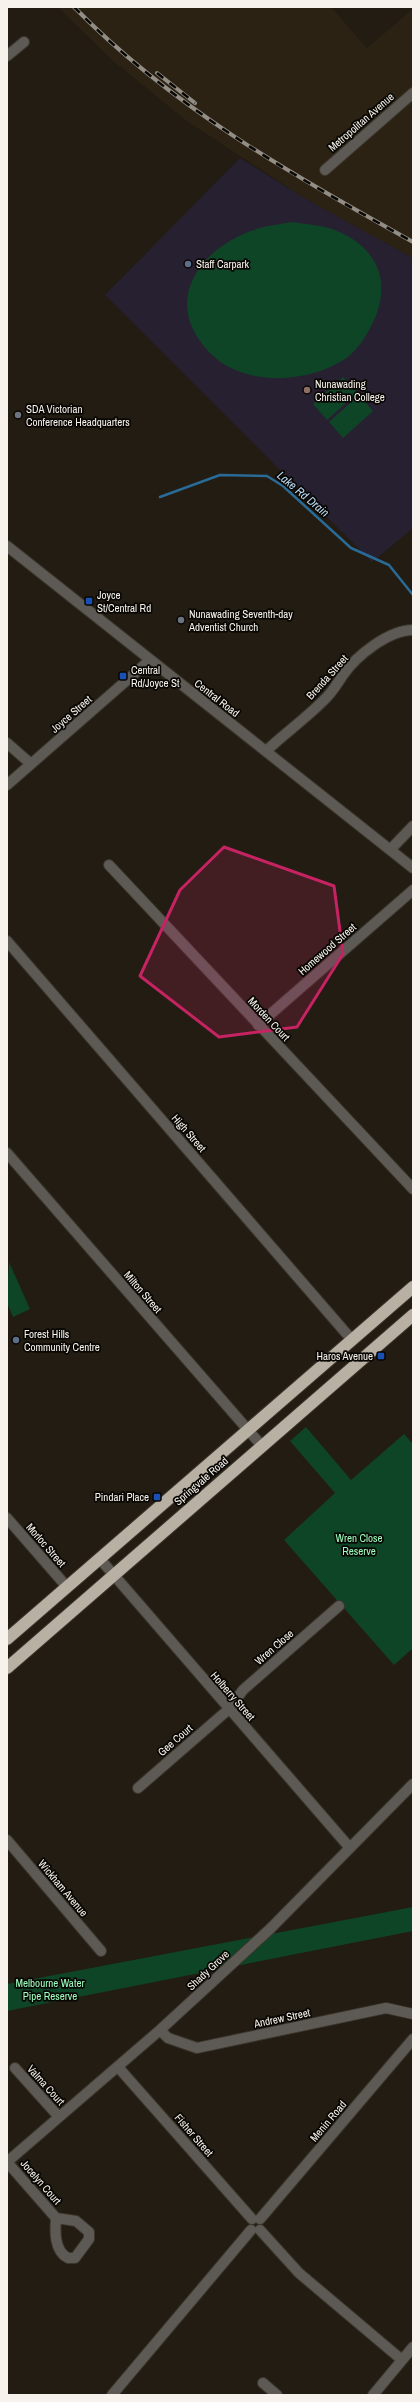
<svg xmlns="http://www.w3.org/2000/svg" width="420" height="2402" font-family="'Archivo Narrow',sans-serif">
<rect width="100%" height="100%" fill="#221c12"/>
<!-- built -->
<path fill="#2c2213" d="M58,7H331L367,48L413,9V258L304,198L187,121L112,60Z"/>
<!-- education -->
<path fill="#272030" d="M240,158L304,198L413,258V528L372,562L105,295Z"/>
<!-- green -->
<path fill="#0f4527" d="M293,222C307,225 325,225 337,231C383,250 393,290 368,332C363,341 354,353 345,359C306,384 244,387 210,353C159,301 201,245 260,228C270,225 282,224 293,222Z
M343,377L357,393L327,420L313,404Z
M359,395L373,411L343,438L329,422Z
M9,1262L30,1309L13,1317L7,1303Z
M306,1427L351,1480L404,1434L413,1444V1648L394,1665L284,1540L335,1493L290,1441Z
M413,1907V1931L7,2011V1984Z"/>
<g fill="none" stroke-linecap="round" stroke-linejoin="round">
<!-- stream -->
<path stroke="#296a96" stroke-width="2.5" d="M160,497L220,475L267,476L283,486L351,548L389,565L413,595"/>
<defs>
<path id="minor" d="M7,56L24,42
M325,170L413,93
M7,546L413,868
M7,743L31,764
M266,751C284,734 305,719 323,701C332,693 337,684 343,675C357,655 389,630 413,630
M7,785L150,660
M390,850L413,826
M109,865L413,1189
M7,941L352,1340
M258,1025L413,890
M7,1153L262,1446
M7,1518L67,1587
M100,1559L350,1848
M138,1788L229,1709L243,1690L339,1606
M7,1840L101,1951
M160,2030L168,2038L197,2048L386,2008L413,2014
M118,2067L252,2219
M15,2068L59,2117
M7,2162L160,2030L270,1929L413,1784
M7,2162L56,2218L76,2221L89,2232V2239L75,2258H68C54,2251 55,2231 56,2218
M260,2219L413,2039
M260,2230L299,2273L402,2360
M263,2383L277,2395
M112,2395L251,2230
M373,2395L413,2347"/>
<path id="highway" d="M7,1639L413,1287
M7,1668L413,1315"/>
</defs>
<!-- minor casing -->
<use href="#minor" stroke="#3c362c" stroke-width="12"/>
<!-- highway casing -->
<use href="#highway" stroke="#3c362c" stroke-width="14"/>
<!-- minor -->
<use href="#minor" stroke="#5d5a55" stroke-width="10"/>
<!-- highway -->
<use href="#highway" stroke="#b9b0a4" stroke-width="12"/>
<defs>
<path id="rail" d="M74,7C172,107 292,175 413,242
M157,73L195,103"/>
</defs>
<!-- rail casing -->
<use href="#rail" stroke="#928d85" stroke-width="4"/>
<!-- rail -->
<use href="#rail" stroke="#090704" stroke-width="2.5" stroke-dasharray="8" stroke-linecap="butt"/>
</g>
<!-- marked area -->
<path fill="#c52362" fill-opacity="0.2" stroke="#c52362" stroke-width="3" stroke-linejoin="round" d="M224,847L334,886L343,954L297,1027L219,1037L140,976L180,890Z"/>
<!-- markers -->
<g fill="#5c6f8a" stroke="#090704" stroke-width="1.5">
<circle cx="188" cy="264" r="4"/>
<circle cx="16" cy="1340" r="4"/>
</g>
<circle fill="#8d6e63" stroke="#090704" stroke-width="1.5" cx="307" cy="390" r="4"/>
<g fill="#6b7280" stroke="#090704" stroke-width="1.5">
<circle cx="18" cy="415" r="4"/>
<circle cx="181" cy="620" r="4"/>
</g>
<g fill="#1a4fb4" stroke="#090704" stroke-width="1.5">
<rect x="85" y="597" width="8" height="8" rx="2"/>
<rect x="119" y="672" width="8" height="8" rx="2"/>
<rect x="377" y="1352" width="8" height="8" rx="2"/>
<rect x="153" y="1493" width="8" height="8" rx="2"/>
</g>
<g text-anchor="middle" stroke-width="3.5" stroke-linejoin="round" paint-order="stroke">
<!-- street labels -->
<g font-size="11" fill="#f7f3ec" stroke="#090704">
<text transform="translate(361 122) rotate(-41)" y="4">Metropolitan Avenue</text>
<text transform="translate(327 677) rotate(-48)" y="4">Brenda Street</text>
<text transform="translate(217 698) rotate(38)" y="4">Central Road</text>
<text transform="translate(71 714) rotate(-41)" y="4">Joyce Street</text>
<text transform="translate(327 949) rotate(-41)" y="4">Homewood Street</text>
<text transform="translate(269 1019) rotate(47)" y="4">Morden Court</text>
<text transform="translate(189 1133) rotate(49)" y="4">High Street</text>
<text transform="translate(143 1292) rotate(49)" y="4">Milton Street</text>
<text transform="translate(201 1481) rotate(-41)" y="4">Springvale Road</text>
<text transform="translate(46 1545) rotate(49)" y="4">Morloc Street</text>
<text transform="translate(274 1647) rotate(-41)" y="4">Wren Close</text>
<text transform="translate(233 1696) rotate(49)" y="4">Holberry Street</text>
<text transform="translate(175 1740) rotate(-41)" y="4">Gee Court</text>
<text transform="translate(63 1888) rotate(50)" y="4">Wickham Avenue</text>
<text transform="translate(208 1970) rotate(-43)" y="4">Shady Grove</text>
<text transform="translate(282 2018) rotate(-12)" y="4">Andrew Street</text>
<text transform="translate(46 2085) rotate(48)" y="4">Valma Court</text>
<text transform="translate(328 2121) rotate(-50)" y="4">Menin Road</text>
<text transform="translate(194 2135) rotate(49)" y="4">Fisher Street</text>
<text transform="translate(41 2182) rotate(49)" y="4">Jocelyn Court</text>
</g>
<!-- poi labels -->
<g font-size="11" fill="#f7f3ec" stroke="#090704" text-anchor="start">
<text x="196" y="268">Staff Carpark</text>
<text x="315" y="388">Nunawading<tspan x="315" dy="13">Christian College</tspan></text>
<text x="26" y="413">SDA Victorian<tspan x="26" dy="13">Conference Headquarters</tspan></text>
<text x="97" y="599">Joyce<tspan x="97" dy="13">St/Central Rd</tspan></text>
<text x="189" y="618">Nunawading Seventh-day<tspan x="189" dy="13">Adventist Church</tspan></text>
<text x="131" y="674">Central<tspan x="131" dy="13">Rd/Joyce St</tspan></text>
<text x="24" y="1338">Forest Hills<tspan x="24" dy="13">Community Centre</tspan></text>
<text x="373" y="1360" text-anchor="end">Haros Avenue</text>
<text x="149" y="1501" text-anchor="end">Pindari Place</text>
</g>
<!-- park labels -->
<g font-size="11" fill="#9dfdbe" stroke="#090704">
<text x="359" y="1542">Wren Close<tspan x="359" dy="13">Reserve</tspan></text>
<text x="50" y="1987">Melbourne Water<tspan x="50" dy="13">Pipe Reserve</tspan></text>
</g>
<!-- water labels -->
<g font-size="12" font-style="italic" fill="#badbf5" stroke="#090704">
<text transform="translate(303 494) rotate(40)" y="4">Lake Rd Drain</text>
</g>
</g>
<!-- border -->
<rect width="420" height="2402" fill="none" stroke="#f7f3ec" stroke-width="16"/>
</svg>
